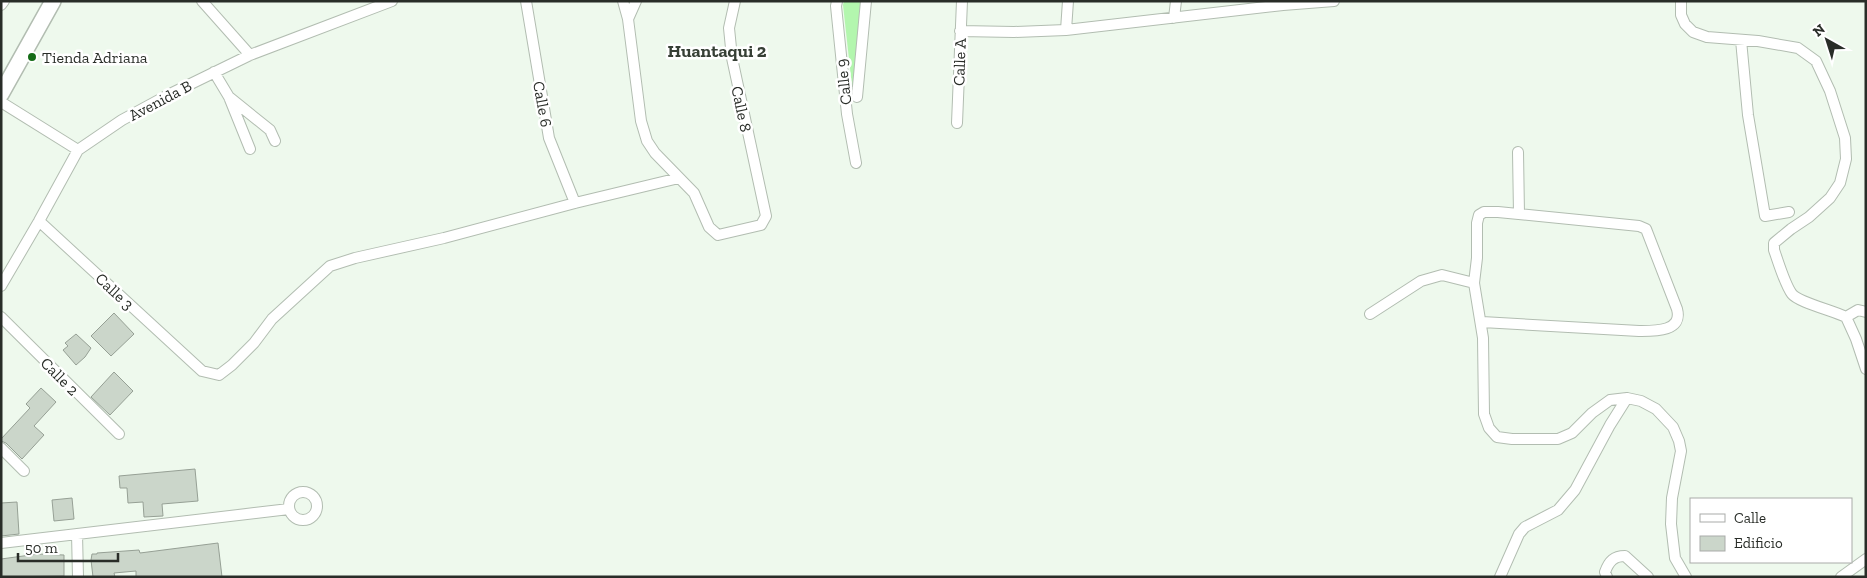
<svg xmlns="http://www.w3.org/2000/svg" width="1867" height="578" font-family="'Zilla Slab',serif">
<rect width="100%" height="100%" fill="#eef9ed"/>
<!-- green -->
<path fill="#b3f6ae" d="M844,1H861L853,95L843,5Z"/>
<!-- building -->
<path fill="#cbd6ca" stroke="#96a095" d="M114,313L134,334L111,356L91,336Z
M76,334L91,348L85,357L76,365L63,350L68,346L65,343Z
M114,372L133,391L110,415L91,397Z
M41,388L56,402L34,426L44,435L22,459L6,443L1,441V439L30,408L26,404Z
M195,469L198,501L162,504L163,516L144,517L143,502L128,503L127,488H120L119,476Z
M72,498L74,519L54,521L52,500Z
M17,502L19,534L1,536V503Z
M218,543L222,577H136V571L114,573L115,577H93L91,560L92,554H97V553L139,550L140,553Z
M38,554L64,555V576L1,577V559Z"/>
<g fill="none" stroke-linecap="round" stroke-linejoin="round">
<defs>
<path id="street" d="M202,1L250,55
M526,1L549,138L575,203
M623,1L628,19L641,121L647,141L655,153L694,193L709,227L718,235L761,225L766,216L732,58L729,28L735,1
M837,1L836,6L847,114L856,163
M1681,1V15L1685,24L1693,32L1707,37L1758,41L1798,48L1816,61L1830,91L1845,138L1846,159L1840,183L1830,198L1809,217L1791,229L1774,243V250C1778,261 1785,285 1792,294C1798,302 1834,311 1846,317L1856,339L1866,369
M1,5L4,1
M1174,18L1176,1
M628,19L636,1
M1066,30L1068,1
M960,31L1014,32L1066,30L1283,5L1334,1
M1741,40L1748,115L1765,216L1789,212
M214,72L229,97L250,149
M229,97L270,130L275,141
M857,97L866,1
M1,102L78,150
M957,123L962,1
M1518,152L1519,214
M39,221L202,371L219,375L232,365L254,343L272,319L330,266L355,258L444,238L575,203L679,178
M1,286L39,221L78,150L122,120L170,94L250,55L392,1
M1370,314L1421,281L1442,275L1474,283
M1,317L119,434
M1846,317L1858,310L1866,312
M1482,322L1639,331C1654,331 1683,332 1677,309L1646,229L1639,226L1498,212H1484L1479,215L1477,223V258L1474,283L1483,338L1484,414L1489,428L1497,437L1512,439H1558L1572,433L1592,413L1610,400L1627,398L1641,401L1656,409L1673,427L1679,441L1681,451L1672,498L1671,524L1675,558L1686,577
M1,448L24,471
M289 506a14 14 0 1 1 28 0a14 14 0 1 1-28 0Z
M77,534L78,577
M1,543L289,509
M1500,577L1519,534L1525,527L1558,510L1575,490L1610,425L1627,398
M1607,577L1605,572C1609,561 1614,556 1625,556L1648,577
M1841,577L1866,559"/>
<path id="secondary" d="M1,94L53,1"/>
</defs>
<!-- street casing -->
<use href="#street" stroke="#b2bdb1" stroke-width="12"/>
<!-- secondary casing -->
<use href="#secondary" stroke="#b2bdb1" stroke-width="18"/>
<!-- street -->
<use href="#street" stroke="#fff" stroke-width="10"/>
<!-- secondary -->
<use href="#secondary" stroke="#fff" stroke-width="15"/>
</g>
<!-- markers -->
<circle fill="#146c16" stroke="#fff" stroke-width="2" cx="32" cy="57" r="5"/>
<g text-anchor="middle" stroke-width="5" stroke-linejoin="round" paint-order="stroke">
<!-- poi labels -->
<g font-size="16" fill="#292d28" stroke="#fff" text-anchor="start">
<text x="42" y="63">Tienda Adriana</text>
</g>
<!-- street labels -->
<g font-size="16" fill="#292d28" stroke="#fff">
<text transform="translate(959 62) rotate(-88)" y="6">Calle A</text>
<text transform="translate(843 82) rotate(-96)" y="6">Calle 9</text>
<text transform="translate(160 100) rotate(-28)" y="6">Avenida B</text>
<text transform="translate(543 104) rotate(80)" y="6">Calle 6</text>
<text transform="translate(742 109) rotate(78)" y="6">Calle 8</text>
<text transform="translate(115 291) rotate(43)" y="6">Calle 3</text>
<text transform="translate(60 376) rotate(45)" y="6">Calle 2</text>
</g>
<!-- neighbourhood labels -->
<g font-size="18" font-weight="bold" fill="#363f35" stroke="#fff">
<text x="717" y="57">Huantaqui 2</text>
</g>
</g>
<!-- border -->
<rect width="1867" height="578" fill="none" stroke="#292d28" stroke-width="5"/>
<!-- legend -->
<rect x="1690" y="498" width="162" height="65" fill="#ffffff" stroke="#a9aba9"/>
<rect x="1700" y="514" width="25" height="8" fill="#ffffff" stroke="#a9aba9"/>
<text x="1734" y="523" font-size="15" fill="#292d28">Calle</text>
<rect x="1700" y="536" width="25" height="15" fill="#cbd6ca" stroke="#a9aba9"/>
<text x="1734" y="548" font-size="15" fill="#292d28">Edificio</text>
<!-- north arrow -->
<g transform="translate(1827 40) rotate(321)" stroke="#ffffff" stroke-width="4" paint-order="stroke">
<path d="M0-4L9 19L0 12L-9 19Z" fill="#292d28"/>
<text y="-8" font-size="14" font-weight="bold" text-anchor="middle" fill="#292d28">N</text>
</g>
<!-- scale -->
<path d="M18 553v8h100v-8" fill="none" stroke="#292d28" stroke-width="2.5"/>
<text x="25" y="553" font-size="15" fill="#292d28" stroke="#ffffff" stroke-width="4" paint-order="stroke">50 m</text>
</svg>
